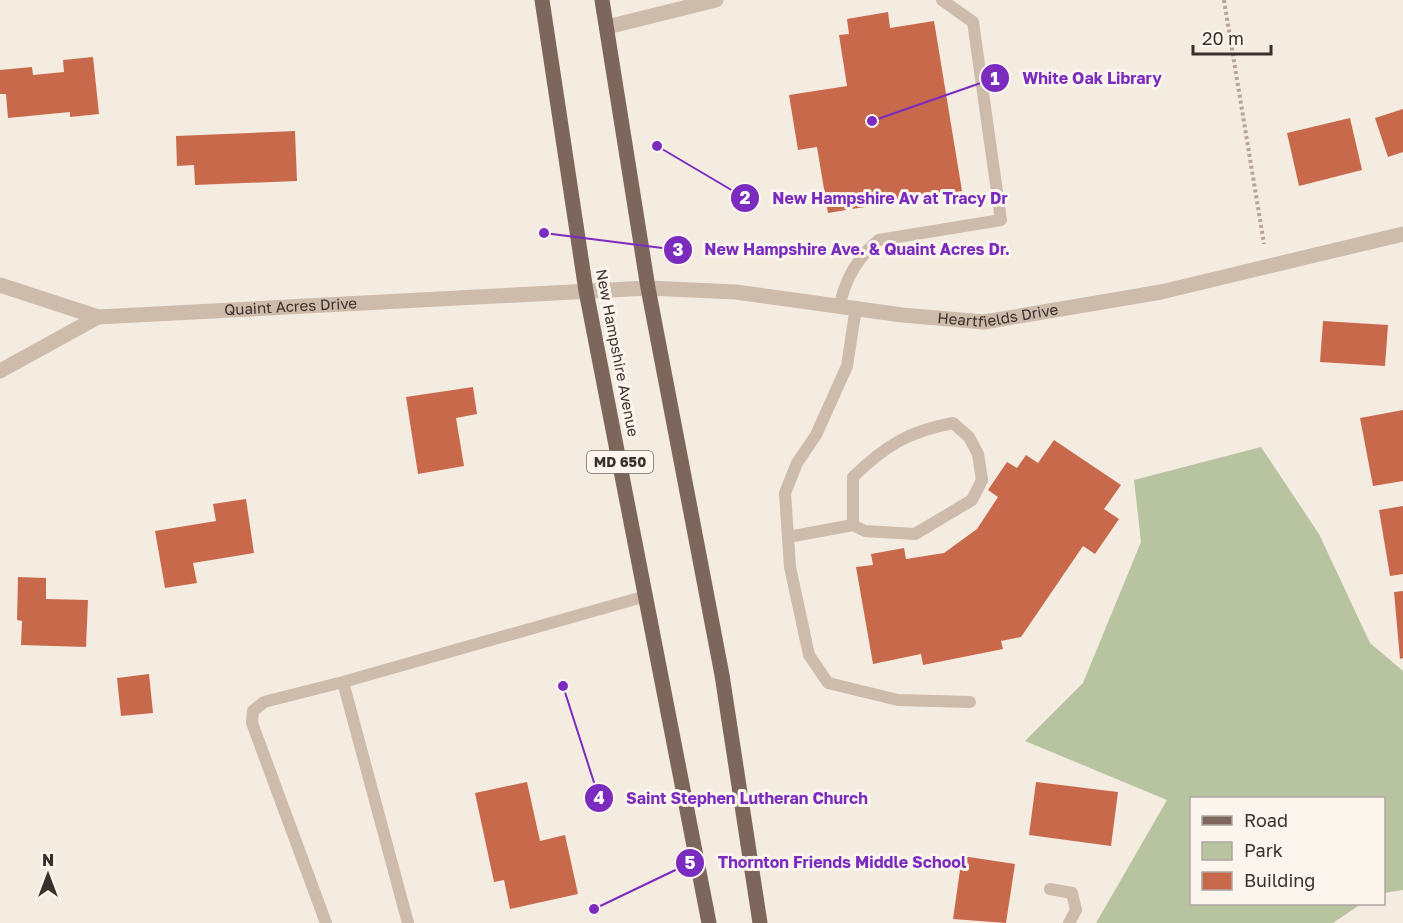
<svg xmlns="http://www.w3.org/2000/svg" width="1403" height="923" font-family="'Golos Text',sans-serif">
<rect width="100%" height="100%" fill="#f4ebe1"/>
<!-- green -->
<path fill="#b8c4a0" d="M1261,447L1319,534L1370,643L1403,671V890L1384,893V798H1192V904H1361L1333,923H1096L1167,800L1025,741L1083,683L1141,542L1134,480Z"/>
<!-- building -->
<path fill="#c8694b" d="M888,12L890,28L934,21L962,191L828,213L817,147L798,150L789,95L847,86L839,35L849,34L847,19Z
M93,57L99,114L70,117V112L8,118L6,94H0V70L32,67L33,75L64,72L63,60Z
M1403,109V152L1388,157L1375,118Z
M1350,118L1362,170L1299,186L1287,133Z
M295,131L297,181L195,185L194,165L177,166L176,136Z
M1323,321L1388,325L1385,366L1320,362Z
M473,387L477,414L456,418L464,466L418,474L406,397Z
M1403,410V481L1373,486L1360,418Z
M1054,440L1121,485L1104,509L1119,519L1095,554L1083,546L1021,637L1001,641L1003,649L923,665L921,654L873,664L856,567L873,565L871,554L904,548L906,559L944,553L977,529L998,497L988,490L1007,462L1017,468L1026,455L1038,463Z
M246,499L254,553L193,563L197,583L165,588L155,531L216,521L213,504Z
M1403,506V574L1390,576L1379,510Z
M18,577L46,578V599L88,600L86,647L21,645L22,621L17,620Z
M1403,591V658L1400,659L1394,592Z
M149,674L153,713L121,716L117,678Z
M527,782L540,841L565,835L578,894L510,909L504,880L494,882L475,793Z
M1036,782L1118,792L1111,846L1029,835Z
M962,856L1015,864L1006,923L953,919Z"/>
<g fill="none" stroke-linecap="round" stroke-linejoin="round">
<!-- path -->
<path stroke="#b9a596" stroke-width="4" stroke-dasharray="3 3" stroke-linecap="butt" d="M1224,0L1264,244"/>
<!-- lane -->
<path stroke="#cdbbac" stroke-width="12" d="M840,305C845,279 858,257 879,240L1001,220L973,22L942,0
M856,307L847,366L816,435L797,463L785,493L790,567L809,655L828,683L898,700L970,702
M788,537L853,525V477C885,446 909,431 953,423L969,437L978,454L982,480L972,500L915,534L865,531L853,525
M343,682L408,923
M1050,889L1072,893L1076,910L1069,923
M326,923L252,723L253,711L264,702L343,682L646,596"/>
<!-- street -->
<g stroke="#cdbbac" stroke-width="15">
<path d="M607,27L716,0"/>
<path id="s1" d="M0,285L98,317L648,288L736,292L902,315L984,322L1161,292L1403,234"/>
<path d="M0,371L98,317"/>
</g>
<!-- primary -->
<path stroke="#7d675c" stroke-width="15" d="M542,0L586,291L709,923
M602,0L648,288L722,675L760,923"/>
</g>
<g text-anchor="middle" stroke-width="6" stroke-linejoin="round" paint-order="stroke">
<!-- shield labels -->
<rect fill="#fbf5ee" stroke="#756b66" stroke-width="1.5" x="587" y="451" width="66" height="22" rx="4.5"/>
<g font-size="14" font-weight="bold" fill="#3b302b">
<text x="620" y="467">MD 650</text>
</g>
<!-- street labels -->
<g font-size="15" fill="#3b302b" stroke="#fbf5ee">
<text dy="5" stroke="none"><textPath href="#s1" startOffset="296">Quaint Acres Drive</textPath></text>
<text dy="5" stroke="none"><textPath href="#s1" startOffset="1006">Heartfields Drive</textPath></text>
<text transform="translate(617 353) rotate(79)" y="5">New Hampshire Avenue</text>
</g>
</g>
<!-- callouts -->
<path fill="none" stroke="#7b2cbf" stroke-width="2" d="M872 121L995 78M657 146L745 198M544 233L678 250M563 686L599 798M594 909L690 863"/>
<g fill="#7b2cbf" stroke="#fbf5ee" stroke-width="2">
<circle cx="872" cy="121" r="6"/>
<circle cx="657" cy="146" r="6"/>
<circle cx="544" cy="233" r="6"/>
<circle cx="563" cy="686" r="6"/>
<circle cx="594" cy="909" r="6"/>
<circle cx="995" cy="78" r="15"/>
<circle cx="745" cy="198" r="15"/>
<circle cx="678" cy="250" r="15"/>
<circle cx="599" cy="798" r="15"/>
<circle cx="690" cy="863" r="15"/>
</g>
<g font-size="18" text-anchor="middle" font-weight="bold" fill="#fff">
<text x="995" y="85">1</text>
<text x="745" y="204">2</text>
<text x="678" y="256">3</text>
<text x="599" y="804">4</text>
<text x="690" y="869">5</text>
</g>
<g font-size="16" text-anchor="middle" font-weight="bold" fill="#7b2cbf" stroke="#fbf5ee" stroke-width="6" stroke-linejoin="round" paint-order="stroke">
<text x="1092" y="84">White Oak Library</text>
<text x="890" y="204">New Hampshire Av at Tracy Dr</text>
<text x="857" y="255">New Hampshire Ave. &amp; Quaint Acres Dr.</text>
<text x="747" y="804">Saint Stephen Lutheran Church</text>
<text x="842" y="868">Thornton Friends Middle School</text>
</g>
<!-- legend -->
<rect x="1190" y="797" width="195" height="108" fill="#fbf5ee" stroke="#aea6a0" stroke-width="1.5"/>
<rect x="1202" y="816" width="30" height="9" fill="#7d675c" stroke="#aea6a0" stroke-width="1.5"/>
<text x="1244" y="827" font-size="18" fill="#3b302b">Road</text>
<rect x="1202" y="842" width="30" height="18" fill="#b8c4a0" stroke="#aea6a0" stroke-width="1.5"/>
<text x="1244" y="857" font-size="18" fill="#3b302b">Park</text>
<rect x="1202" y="872" width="30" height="18" fill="#c8694b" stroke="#aea6a0" stroke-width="1.5"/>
<text x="1244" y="887" font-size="18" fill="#3b302b">Building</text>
<!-- north arrow -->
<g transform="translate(48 875)" stroke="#fbf5ee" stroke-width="4.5" paint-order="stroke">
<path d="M0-4.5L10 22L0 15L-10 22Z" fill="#3b302b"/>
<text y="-9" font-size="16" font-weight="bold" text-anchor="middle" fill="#3b302b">N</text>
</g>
<!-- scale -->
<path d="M1193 45v9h78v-9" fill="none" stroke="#3b302b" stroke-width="3"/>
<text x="1202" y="45" font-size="18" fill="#3b302b" stroke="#fbf5ee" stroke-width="4.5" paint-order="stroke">20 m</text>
</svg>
